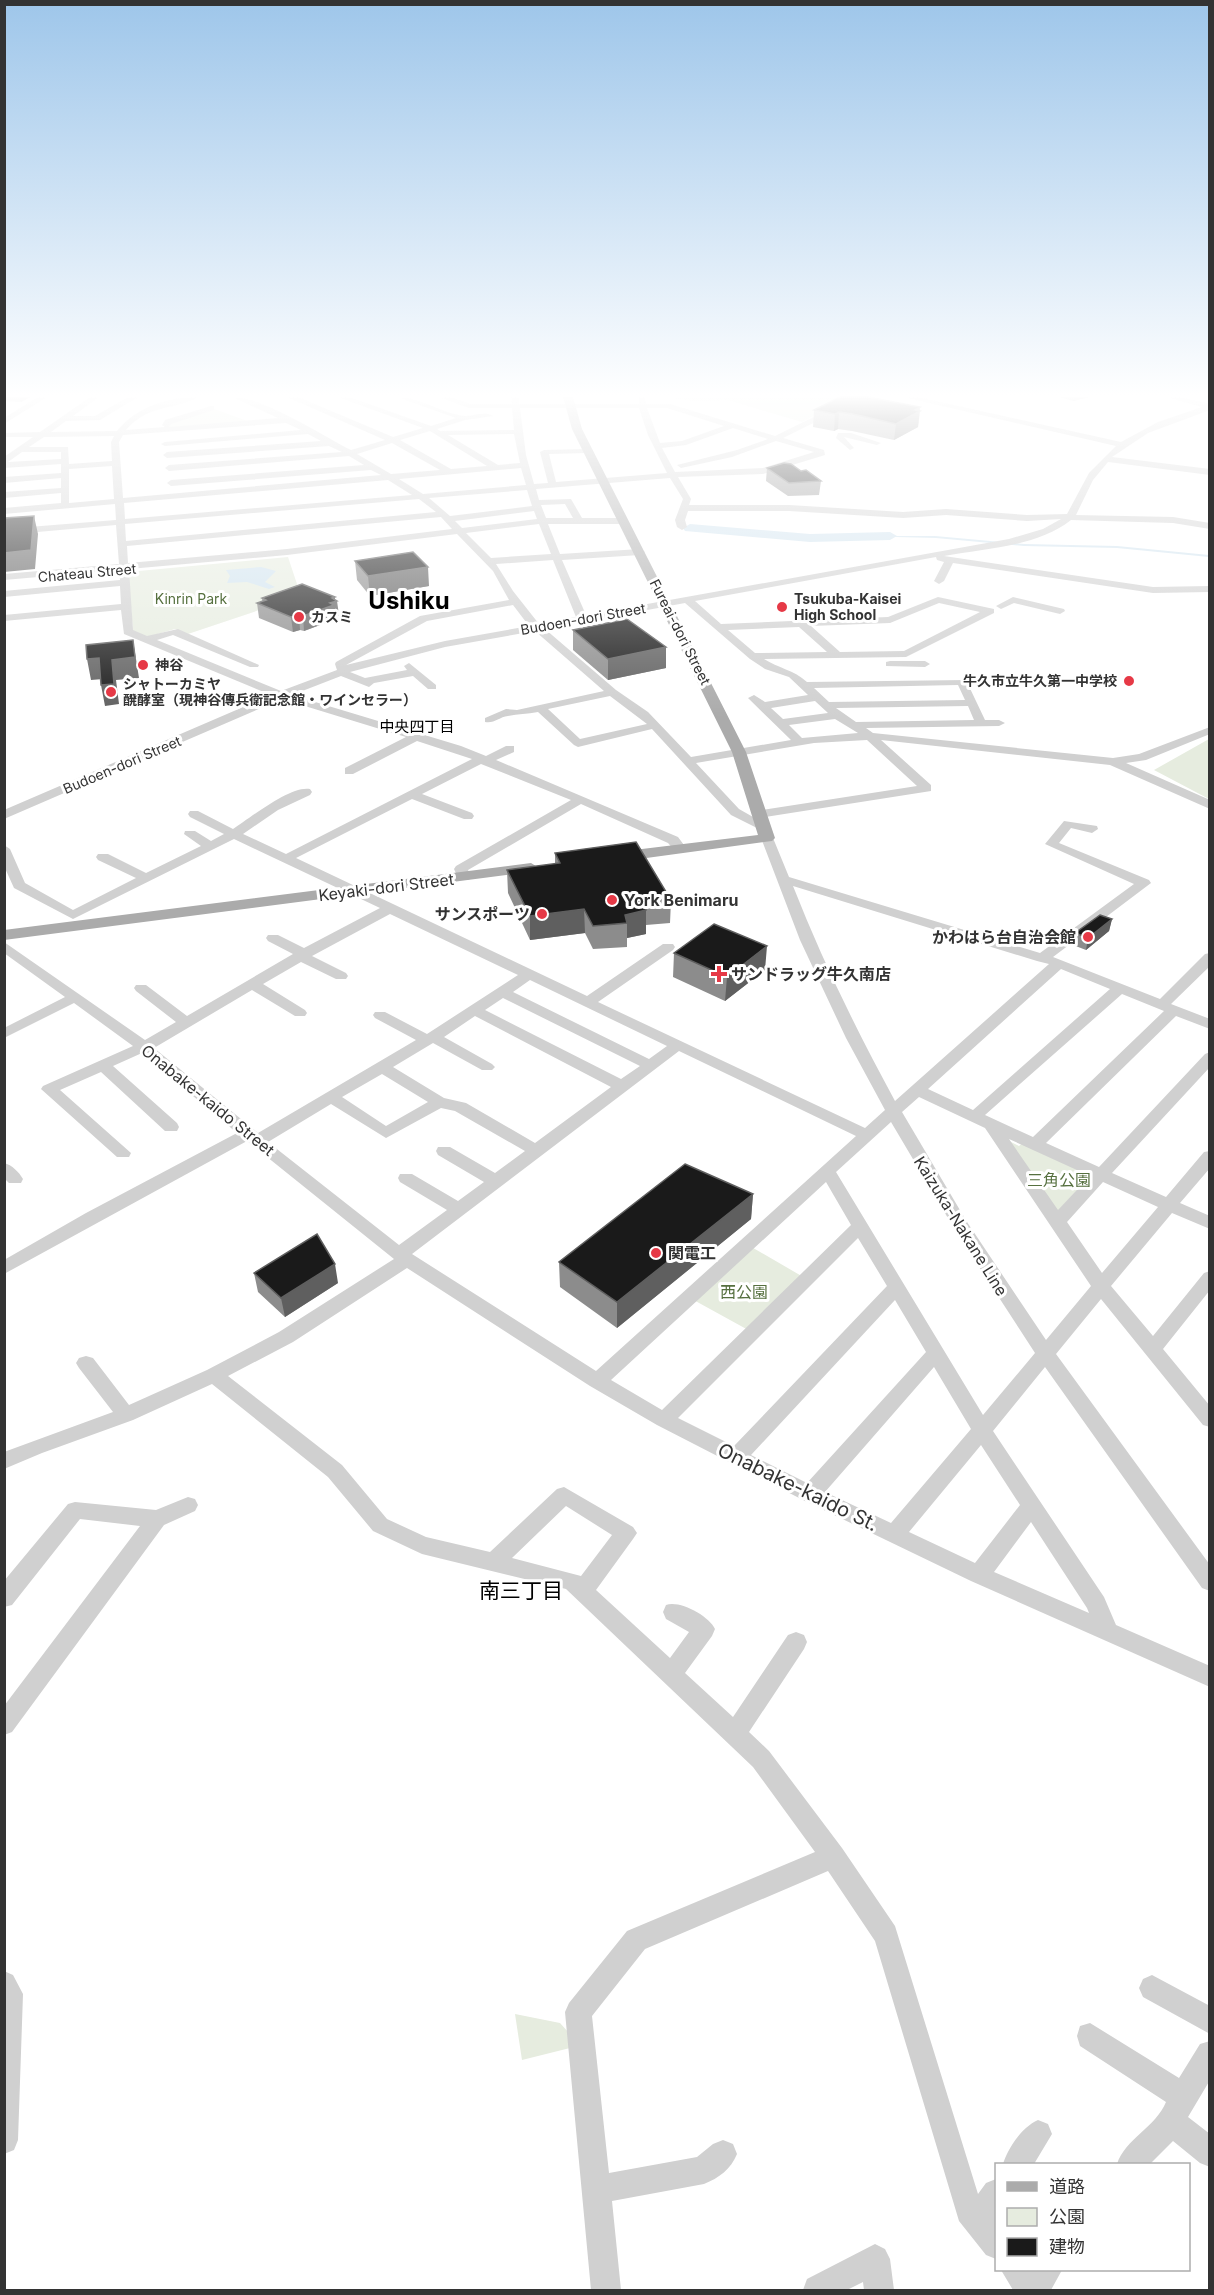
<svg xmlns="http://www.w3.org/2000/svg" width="1214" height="2295" font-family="Inter,'Noto Sans JP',sans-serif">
<rect width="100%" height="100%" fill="#fff"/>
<!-- green -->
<path fill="#e6ecdf" d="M664,397H840L847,399L802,422L727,400L693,401Z
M211,408L253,423L163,430L168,422Z
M288,557L301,596L188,634L175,629L147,637L133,631L128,572Z
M1209,739V799L1154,770Z
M1007,1140L1019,1146L1024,1142L1092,1174L1057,1212Z
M748,1245L805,1278L750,1331L690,1298Z
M515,2014L560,2023L569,2033L570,2048L522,2060Z"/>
<!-- water -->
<path fill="#cfe2ee" d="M855,536H935L1024,544L1117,546L1209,555V557L1117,548L1024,546L936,538Z
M261,567L276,571L265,582L275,587L269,589L247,582L227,583L230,576L226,570Z"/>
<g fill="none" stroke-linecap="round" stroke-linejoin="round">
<!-- river -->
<path fill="#cfe2ee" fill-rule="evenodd" d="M690,524L810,534L890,532L897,536L890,540L810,542L685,531L683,528Z"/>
<!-- minor -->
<path fill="#d0d0d0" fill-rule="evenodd" d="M38,397H47L4,424V418Z
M90,397H99L73,416H95L128,397H138L100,420L66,421L51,432L117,431C136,407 168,397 198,397C174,411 149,403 126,430L165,427L162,425L165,420L211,406H214V410L171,424L169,427L278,418L232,397C264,397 321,435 351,450L385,440L287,397H298L393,437L423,428L338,397H349L431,426L456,418L397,397C421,397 442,414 465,416C475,416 485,411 493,416L465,420L437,429L440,431L514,430L512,408H469L439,397H451L470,404H512L511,397H519V404H639V397H645L646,404H670L775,436L848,400L866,397L783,438L824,450L825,455L763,474L678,477L691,499L689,505H789L903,512L946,509L1027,515L1067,514L1089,473L1116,446L903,397H918L1121,442L1158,422L1202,407L1166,397H1180L1210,404V410L1148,433L1112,457L1210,469V475L1108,462L1093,480L1076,515L1173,517L1210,523V529L1173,523L1071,520C1037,547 986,548 944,556L1153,587L1210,586V592L1153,593L953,563L944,581L939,584L934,581L944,562L937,560L936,557L695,601L721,624L888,617L938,597L994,609V613L906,657L764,659C778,668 794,670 807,682L966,680L985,720H999L1005,723L999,726L866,728L873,733L1113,758L1139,754L1210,727V734L1146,760L1126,763L1210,800V809L1110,765L881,740L931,785V791L759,818L755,817L753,814L755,811L917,786L867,740L814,743L696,763L739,809L769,826L763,830L759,829L731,815L652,729L578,747L574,745L538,712C527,714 518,714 508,716C499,717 494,724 485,722V718L506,709L517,710L604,691L535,631L445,647L350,672L365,678L407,670L404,666L409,663L436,685V689H428L413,676L374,683L369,687L341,676L292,695L461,746L486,756L506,746H514V752L496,760L678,837L687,849L686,852H676L668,843L581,804L468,870L471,877L469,880H459L454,869L456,866L571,800L481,764L422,794L472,813L474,816L472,819H464L412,799L296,858L587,996L663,944H673L675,947L673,950L598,1002L865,1128L885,1110L846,1038L800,940L761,838L762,835H772L773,838L789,877L1040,953L1134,884L1045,844L1064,821L1097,826L1098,829L1092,833L1071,828L1059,843L1149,880L1151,883L1053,957L1160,999L1205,954L1210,953V966L1171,1004L1210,1019V1029L1176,1016L1046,1143L1099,1167L1205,1054L1210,1052V1067L1112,1173L1166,1197L1204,1152L1210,1151V1168L1180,1203L1210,1216V1229L1172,1213L1111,1286L1153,1336L1204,1273L1210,1271V1290L1163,1349L1210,1406V1427L1203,1425L1101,1299L1056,1354L1210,1565V1591L1202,1588L1045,1367L993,1431L1104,1597L1116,1625L1210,1666V1687L971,1581L803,1500L657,1425L590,1386L407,1268L293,1342L228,1376L342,1465L387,1519L426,1537L490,1552L557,1489L564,1487L633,1527L637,1533L633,1539L596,1590L670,1658L689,1632L666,1619L663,1612L666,1605C680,1600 709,1616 715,1629L712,1636L685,1673L733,1717L788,1635L796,1632L804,1635L807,1642L804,1649L749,1732L769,1751L842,1848L895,1926L978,2194L986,2183L996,2179L995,2220L996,2222V2259L986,2255L959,2221L875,1941L828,1871L645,1949L592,2016L609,2173L697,2157L713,2144L723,2140L733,2144L737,2154C731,2169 719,2178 704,2184L612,2201L621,2290H591L565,2012L569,2003L627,1931L815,1852L753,1767L566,1589L422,1554L373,1531L328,1477L212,1384L133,1420L42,1453L4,1469V1452L113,1412L79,1368L76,1363L79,1358L86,1356L93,1358L129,1405L207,1370L279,1332L394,1259L247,1141L4,1274V1260L86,1213L237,1133L142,1053L113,1066L177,1123L179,1127L177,1131H165L101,1072L60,1090L131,1153L129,1157H117L41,1089L43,1086L133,1046L74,1003L4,1038V1028L65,997L4,953V942L145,1040L176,1022L136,991L134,988L136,985H146L187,1016L293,954L268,941L266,938L268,935H278L304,948L380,908L234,839L73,919L14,888L4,866V845L10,849L25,883L73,910L136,878L98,860L96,857L98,854H108L146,873L201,846L184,834L185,831H195L211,841L224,834L190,817L188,814L190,811H198L233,829C250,818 291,785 310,789L312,792L310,795L278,810L243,834L286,854L472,759L417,741L353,774H345V768L406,737L282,699L4,819V810L271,695L124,634L121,610L4,621V615L121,604L120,586L4,597V591L120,580L119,570L4,580V574L119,564L116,525L4,535V529L116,520L115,504L4,514V508L61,503V493L4,498V492L61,488V478L4,483V477L61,473V464L4,468V457L33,437H4V433L40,432ZM520,408H639L648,435L667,473L556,482L549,454L587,453L591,451L587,449L544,450L540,452L548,483L534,484L526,455ZM647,408H667L724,426L682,441L660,443ZM286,423L301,430L165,442L161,444L165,446L308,434L321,441L167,452L163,455L167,458L329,446L342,452L169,465L165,468L169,471L349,456L364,465L171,480L167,483L171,486L371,470L381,475L123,498L119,442L123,435ZM733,428L768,439L737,450L677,465L681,468L732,457L776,441L814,452L763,468L675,472L662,448L686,445ZM430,431L487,466L451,469L400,440ZM514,434L520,463L498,465L448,435ZM114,436L111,442L112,461L69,464L68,447H29L44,437ZM392,443L440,470L391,474L357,454ZM22,452H61V459L8,462ZM112,466L114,499L69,503V469ZM521,468L526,485L423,494L399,479ZM670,478L683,499L675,520L677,527L682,530L687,527L685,520L688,511H789L903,518L946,515L1027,521L1061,519L1043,529L1009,539L586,615L562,560L640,555L645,552L640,549L560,554L548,524H623L628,521L623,518H582L571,499L539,500L536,489ZM388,480L412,495L125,519L124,503ZM527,490L532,506L450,516L429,498ZM419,499L436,512L126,541L125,524ZM565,504L573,518H546L541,505ZM534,511L537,519L462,528L455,521ZM441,517L452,529L287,549L128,563L127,546ZM539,524L551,554L491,558L466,533ZM457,534L493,571L509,600L420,616L336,662L335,664L337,670L281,691L157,640L173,635L250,667H258L259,665L178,629L147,636L133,630L129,569L287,555ZM553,560L576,617L539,624L513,591L496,564ZM685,603L750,659L765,669L789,677L808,695L765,702L754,695L748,698L791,740L691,757L648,712L616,690L545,629ZM939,603L980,612L904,651L840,652L811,626L890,623ZM513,605L529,626L445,641L346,665L427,621ZM799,627L827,652L755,653L728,630ZM958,685L965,700L829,702L814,688ZM610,696L647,724L580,739L548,709ZM815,701L828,713L783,719L771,708ZM968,706L974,720L856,722L836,708ZM835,719L858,733L802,738L789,725ZM793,886L1037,961L1049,964L895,1101C857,1031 822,960 793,886ZM390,914L518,975L427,1034L385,1012H375L373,1015L375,1018L416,1040L258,1133L154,1048L252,990L295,1016H305L307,1013L305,1010L263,984L301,962L336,979H346L348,976L346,973L312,956ZM1061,969L1110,989L973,1110L928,1089ZM530,980L667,1046L649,1059L513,992ZM1122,994L1164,1011L1033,1137L985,1115ZM503,998L640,1066L621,1079L485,1010ZM475,1016L611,1087L535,1143L466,1103L444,1098L393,1067L433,1043L482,1070H492L495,1067L492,1064L444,1037ZM679,1051L856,1136L596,1371L412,1254ZM382,1074L428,1102L386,1126L342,1097ZM919,1097L985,1128L1091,1286L1046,1340L967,1222L902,1112ZM331,1104L386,1138L441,1108L455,1111L525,1151L495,1173L450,1147H438L436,1151L438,1155L484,1182L458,1201L412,1174H400L398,1178L400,1182L447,1210L399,1245L268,1142ZM891,1122L955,1230L1035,1353L983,1415L836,1172ZM1009,1139L1090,1176L1058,1210ZM826,1182L851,1225L662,1410L611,1380ZM1103,1182L1158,1207L1102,1273L1067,1222ZM858,1238L887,1286L734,1446L678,1418ZM895,1300L926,1352L807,1483L751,1455ZM934,1367L971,1429L891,1523L825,1492ZM981,1445L1020,1505L975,1563L909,1532ZM566,1506L612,1535L581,1576L512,1558ZM1031,1522L1087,1608L1089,1613L994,1572Z
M838,433H851L881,443L877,445L844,437L854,448L850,450L836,438Z
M1013,597L1064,609L1065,611L1060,614L1014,603L1001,609L996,606Z
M890,661H925L930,664L925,667L886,666V662Z
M4,1163C12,1165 19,1172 23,1179L21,1183H9L4,1178Z
M188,1497L195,1499L198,1505L195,1511L164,1525L12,1732L4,1735V1706L140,1526L80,1519L12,1605L4,1607V1581L68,1504L75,1502L156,1510Z
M4,1971L13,1975L23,1994L18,2140L14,2150L4,2154Z
M1152,1975L1210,2006V2034L1143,1997L1139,1988L1143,1979Z
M1090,2023L1179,2078L1200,2044L1210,2041V2080L1188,2117L1210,2134V2167L1200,2163L1173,2141L1150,2164H1117C1125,2139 1156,2127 1166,2102L1080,2046L1077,2036L1080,2026Z
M1038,2120L1048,2124L1052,2134L1034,2164H1003C1008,2148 1022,2127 1038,2120Z
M875,2244L885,2249L890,2259L894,2290H864L863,2282L847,2290H803L807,2279Z
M1001,2270H1062L1051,2290H1013Z"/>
<!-- major -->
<path fill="#ababab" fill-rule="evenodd" d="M563,397H573L582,429L746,752L775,838L772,841L617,862L609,857L617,852L758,835L732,752L572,429Z
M531,863L539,868L537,871L4,940V930Z"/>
</g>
<!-- wall -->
<path fill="#8c8c8c" d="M4,397H30L21,402L4,401Z
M1059,397H1089L1073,401Z
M814,410H919L920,411L918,427L894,440L852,431L838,429L834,431L813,427Z
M767,468L801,471L821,481L819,495L788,496L766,481Z
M355,561L429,586L370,596L357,580Z
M262,598L335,600L339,615L335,617L336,619L304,631L300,630L293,632L259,618L257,603L262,601Z
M573,630L666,647V668L608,680L573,650Z
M555,853L671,900L670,923L646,925V934L627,938V947L593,949L585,933L530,940L508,893L507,870L555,864Z
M1112,919L1109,931L1086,950L1073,945L1075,933Z
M674,953L765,970L725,1001L673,977Z
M753,1194L751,1219L617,1328L560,1287L559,1262Z
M254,1273L338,1283L285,1317L258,1292Z"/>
<!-- shaded-wall -->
<path fill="#5f5f5f" d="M20,397H30L21,402Z
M1074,397H1089L1073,401Z
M920,407L918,427L894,440L896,424Z
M839,412L838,429L834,431L835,414Z
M34,516L38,534L35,569L4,572V553Z
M428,567L429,586L370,596L368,576Z
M335,597V601H337L339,615L335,617L336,619L304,631L303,616L330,603L332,598Z
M299,615L300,630L293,632L291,617Z
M133,640L139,678L116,680L119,704L105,706L101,685L112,660Z
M666,647V668L608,680V659Z
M99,658L103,679L91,680L87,659Z
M584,909L585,933L530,940V916Z
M646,910V934L627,938V923L625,915Z
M1112,919L1109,931L1086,950L1088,938Z
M767,946L765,970L725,1001L727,977Z
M753,1194L751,1219L617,1328V1302Z
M335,1264L338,1283L285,1317L281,1298Z"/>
<!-- building -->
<path fill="#1a1a1a" stroke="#5f5f5f" stroke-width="1.5" d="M840,397H868L920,407L915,410L920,411L896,424L853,414L839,412L835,414L814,410Z
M784,463L791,464L801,471L806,470L821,481L789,483L767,468Z
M34,516L31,550L4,553V518Z
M413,552L428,567L368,576L355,561Z
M302,584L335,597L332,598L337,601L330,603L334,605L303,616L299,615L291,617L257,603L266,600L262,598Z
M627,619L666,647L608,659L573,630Z
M133,640L135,657L112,660L114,684L101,685L99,658L87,659L86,645Z
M636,842L671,900L643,902L646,910L625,915L627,923L593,926L584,909L530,916L507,870L560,863L555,853Z
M1100,915L1112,919L1088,938L1075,933Z
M714,924L767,946L727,977L674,953Z
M685,1164L753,1194L617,1302L559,1262Z
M317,1234L335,1264L281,1298L254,1273Z"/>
<!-- sky -->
<linearGradient id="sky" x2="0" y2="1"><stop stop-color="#9ec6ea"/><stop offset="0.55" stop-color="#fff"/><stop offset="1" stop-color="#fff" stop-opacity="0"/></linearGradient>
<rect width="1214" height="718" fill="url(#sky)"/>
<!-- markers -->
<g fill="#e63946" stroke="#fff" stroke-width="2">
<circle cx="782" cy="607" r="6"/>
<circle cx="299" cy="617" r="6"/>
<circle cx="143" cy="665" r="6"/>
<circle cx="1129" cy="681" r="6"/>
<circle cx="111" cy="692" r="6"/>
<circle cx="612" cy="900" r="6"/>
<circle cx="542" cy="914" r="6"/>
<circle cx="1088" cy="937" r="6"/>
<path d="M716 965h6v6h6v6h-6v6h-6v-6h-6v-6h6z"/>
<circle cx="656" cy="1253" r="6"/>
</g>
<g text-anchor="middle" stroke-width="6" stroke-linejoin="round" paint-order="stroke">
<!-- far-street labels -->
<g font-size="14" fill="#333" stroke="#fff">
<text transform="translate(87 573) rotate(-5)" y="5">Chateau Street</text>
<text transform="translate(583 619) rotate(-10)" y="5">Budoen-dori Street</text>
<text transform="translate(680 632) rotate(63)" y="5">Fureai-dori Street</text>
<text transform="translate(122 765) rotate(-23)" y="5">Budoen-dori Street</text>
</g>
<!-- far-park labels -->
<g font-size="14" fill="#56703f" stroke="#fff">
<text x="191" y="604">Kinrin Park</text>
</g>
<!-- far-poi labels -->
<g font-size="14" font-weight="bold" fill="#333" stroke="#fff" text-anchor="start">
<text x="794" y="604">Tsukuba-Kaisei<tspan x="794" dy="16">High School</tspan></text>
<text x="311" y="622">カスミ</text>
<text x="155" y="670">神谷</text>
<text x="1117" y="686" text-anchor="end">牛久市立牛久第一中学校</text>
<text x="123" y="689">シャトーカミヤ<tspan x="123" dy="16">醗酵室（現神谷傳兵衛記念館・ワインセラー）</tspan></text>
</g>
<!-- far-neighbourhood labels -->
<g font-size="15" fill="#000" stroke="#fff">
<text x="417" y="732">中央四丁目</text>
</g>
<!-- street labels -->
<g font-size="16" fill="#333" stroke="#fff">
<text transform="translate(386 887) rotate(-7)" y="6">Keyaki-dori Street</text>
<text transform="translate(208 1100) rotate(39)" y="6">Onabake-kaido Street</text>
<text transform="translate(961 1226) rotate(58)" y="6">Kaizuka-Nakane Line</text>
</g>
<!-- poi labels -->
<g font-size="16" font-weight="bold" fill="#333" stroke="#fff" text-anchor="start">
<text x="624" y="906">York Benimaru</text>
<text x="530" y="920" text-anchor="end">サンスポーツ</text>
<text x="1076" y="943" text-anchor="end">かわはら台自治会館</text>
<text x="731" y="980">サンドラッグ牛久南店</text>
<text x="668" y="1259">関電工</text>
</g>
<!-- park labels -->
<g font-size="16" fill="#56703f" stroke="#fff">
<text x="1059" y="1186">三角公園</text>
<text x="744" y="1298">西公園</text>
</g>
<!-- near-street labels -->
<g font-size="20" fill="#333" stroke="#fff">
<text transform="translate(798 1487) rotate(26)" y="7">Onabake-kaido St.</text>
</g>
<!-- near-neighbourhood labels -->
<g font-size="21" fill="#000" stroke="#fff">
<text x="521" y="1598">南三丁目</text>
</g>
<!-- far-town labels -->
<g font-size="24" font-weight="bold" fill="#000" stroke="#fff">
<text x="409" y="609">Ushiku</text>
</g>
</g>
<!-- border -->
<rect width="1214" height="2295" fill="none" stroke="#333333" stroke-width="12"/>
<!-- legend -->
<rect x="995" y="2163" width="195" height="108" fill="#ffffff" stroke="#adadad" stroke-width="1.5"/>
<rect x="1007" y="2182" width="30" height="9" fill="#ababab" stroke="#adadad" stroke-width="1.5"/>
<text x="1049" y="2193" font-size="18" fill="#333333">道路</text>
<rect x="1007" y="2208" width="30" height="18" fill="#e6ecdf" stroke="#adadad" stroke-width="1.5"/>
<text x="1049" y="2223" font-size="18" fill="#333333">公園</text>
<rect x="1007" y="2238" width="30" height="18" fill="#1a1a1a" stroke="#adadad" stroke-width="1.5"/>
<text x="1049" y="2253" font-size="18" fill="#333333">建物</text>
</svg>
